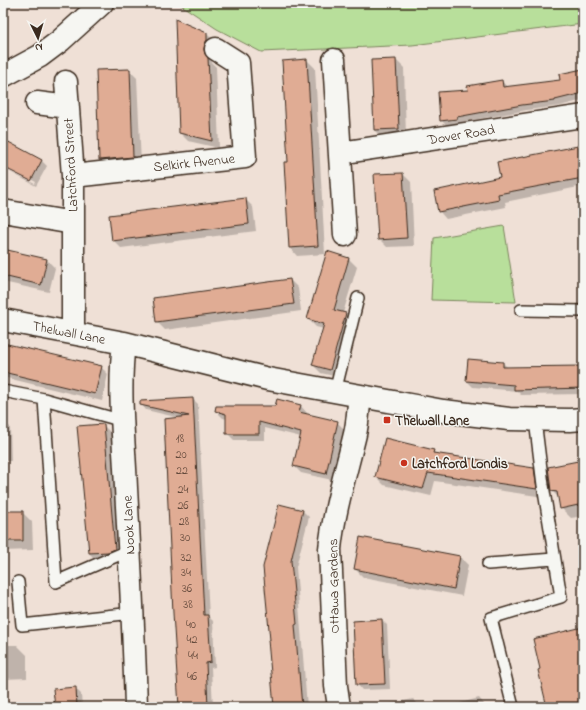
<svg xmlns="http://www.w3.org/2000/svg" width="586" height="710" font-family="'Indie Flower',sans-serif">
<rect width="100%" height="100%" fill="#efe0d6"/>
<filter id="ink" filterUnits="userSpaceOnUse"><feTurbulence type="fractalNoise" baseFrequency=".025" numOctaves="2"/><feDisplacementMap in="SourceGraphic" scale="8" xChannelSelector="R" yChannelSelector="G"/><feConvolveMatrix kernelMatrix="1 2 1 2 8 2 1 2 1" color-interpolation-filters="sRGB"/></filter>
<g filter="url(#ink)">
<!-- green -->
<path fill="#b8df9b" stroke="#7a845c" d="M178,3H583V24L412,45L261,52L217,29Z
M504,226L516,302L431,300L434,238Z"/>
<!-- shadow -->
<path fill="#0003" d="M207,34L215,42L211,57L212,63L216,67L219,148L188,141L180,133Z
M307,60L315,68L325,254L297,256L290,248L289,163Z
M396,60L404,68L406,137L382,138L374,130Z
M129,70L137,78L141,164L108,168L100,160L97,71Z
M583,70V100L560,106L527,110L462,122V124L447,126L441,120L469,91L502,81L507,87L561,81Z
M3,140L41,160L47,166L36,186L3,168L35,184L36,182L3,165Z
M583,146V186L505,202L506,207L446,219L439,211L502,178Z
M403,174L411,182L414,246L387,247L379,239Z
M245,199L253,207L256,231L121,248L113,240Z
M3,250L47,260L55,268L49,292L3,282Z
M349,259L357,267L343,313L346,314L354,322L338,377L321,373L313,365L324,329L316,327L308,319Z
M290,280L298,288L301,311L165,330L157,322Z
M3,344L101,367L108,374L102,401L3,377Z
M469,360L503,363L508,368L583,367V394L521,395L517,391L473,387L467,381Z
M193,399L198,404L209,617L213,621L215,667L211,668L213,707H179L180,418L146,410L141,404Z
M301,406L307,413V415L337,422L344,429L332,480L301,473L294,466L301,437L265,428V440H234L227,433V419L223,418L216,411Z
M3,420L10,427L11,461H3Z
M103,425L111,433L122,557L97,561L89,553L78,427Z
M433,451L437,455L533,469L541,477L544,497L435,481L431,496L384,485L376,477Z
M583,461V516L571,518L561,508L559,498L552,491Z
M279,505L303,511L309,517L296,567L307,707H275L271,640Z
M3,512H22L32,522L33,550L3,551Z
M361,538L460,557L468,565L462,596L363,577L355,569Z
M3,584L6,586V611H3Z
M382,620L387,625L390,689L362,690L357,684Z
M3,645H17L27,655V678L3,679Z
M75,688L81,694L82,707H56Z
M479,698L484,704L485,707H449V706Z
M413,699L418,704L419,707H385V705Z"/>
<!-- building -->
<path fill="#e0ac94" stroke="#3b2a1e" d="M175,19L207,33V40L205,43L204,49L205,54L208,58L212,141L179,133Z
M307,59L318,246L289,248L284,162H288L282,61Z
M396,59L399,129L374,130L371,60Z
M130,69L133,157L99,160L96,70Z
M583,69V93L555,100V101L522,105L457,117V119L440,121L438,92L468,90L467,86L502,80L503,87L560,80L559,74Z
M3,139L42,160L31,181L3,167Z
M583,145V178L498,194L499,200L438,212L434,191L500,177L497,162Z
M403,173L407,238L378,240L374,174Z
M246,198L249,224L112,241L109,215Z
M3,249L47,259L41,285L3,276Z
M327,251L349,258L334,310L346,313L330,370L312,365L324,324L307,319Z
M290,279L294,304L156,322L153,298Z
M3,343L102,366L95,394L3,372Z
M468,359L503,362V367L583,366V388L514,390V385L466,381Z
M193,398L204,615H208L211,662L206,663L208,707H179L173,613L164,419L189,416L140,405V401Z
M277,399L301,405L299,412L338,421L326,474L293,466L301,433L259,422V434H226V414L215,411L216,406H275Z
M104,424L115,549L108,552L89,553L77,426Z
M385,438L434,450L433,453L534,468L537,489L428,473L423,489L375,477Z
M583,460V504L560,509L557,492L551,491L548,467Z
M279,504L303,510L291,561L297,624L295,625L302,707H274L268,640H270L263,567Z
M3,511H23V541H3Z
M360,537L460,556L454,589L354,569Z
M382,619L385,684L356,685L353,621Z
M583,627V707H547L538,670L540,669L533,639Z
M76,687L77,707H55L53,689Z"/>
<g fill="none" stroke-linecap="round" stroke-linejoin="round">
<defs>
<path id="service" d="M521,310L583,311
M3,391L44,399L123,421
M335,392L358,298
M44,399L56,582L130,550
M488,564L554,559
M18,582L22,625L133,613
M513,707L491,618L561,597L543,485L535,420"/>
<path id="minor" d="M334,60L345,235
M3,76L40,56L60,41L102,3
M66,82L73,176V333
M37,103L68,107
M340,153L583,116
M73,176L245,157L238,63L216,49
M3,211L73,223
M3,320L124,343L268,379L443,411L509,419L570,420L583,419
M124,343C118,390 124,440 126,488C130,561 134,634 136,707
M339,707L336,686L330,549C334,510 346,472 355,434C358,422 358,409 360,396"/>
</defs>
<!-- service casing -->
<use href="#service" stroke="#3b2a1e" stroke-width="14"/>
<!-- minor casing -->
<use href="#minor" stroke="#3b2a1e" stroke-width="25"/>
<!-- service -->
<use href="#service" stroke="#f6f6f2" stroke-width="11"/>
<!-- minor -->
<use href="#minor" stroke="#f6f6f2" stroke-width="22"/>
</g>
</g>
<!-- markers -->
<g fill="#c8321e" stroke="#f6f6f2" stroke-width="1.5">
<rect x="383" y="416" width="8" height="8" rx="2"/>
<circle cx="404" cy="463" r="4"/>
</g>
<g text-anchor="middle" stroke-width="3" stroke-linejoin="round" paint-order="stroke">
<!-- number labels -->
<g font-size="12" fill="#644a3c">
<text x="180" y="442">18</text>
<text x="181" y="458">20</text>
<text x="182" y="474">22</text>
<text x="183" y="493">24</text>
<text x="183" y="509">26</text>
<text x="184" y="525">28</text>
<text x="185" y="541">30</text>
<text x="186" y="561">32</text>
<text x="186" y="576">34</text>
<text x="187" y="592">36</text>
<text x="188" y="608">38</text>
<text x="191" y="628">40</text>
<text x="192" y="643">42</text>
<text x="193" y="659">44</text>
<text x="192" y="680">46</text>
</g>
<!-- street labels -->
<g font-size="14" fill="#3b2a1e" stroke="#f6f6f2">
<text transform="translate(461 134) rotate(-9)" y="5">Dover Road</text>
<text transform="translate(194 162) rotate(-6)" y="5">Selkirk Avenue</text>
<text transform="translate(70 165) rotate(-93)" y="5">Latchford Street</text>
<text transform="translate(69 332) rotate(11)" y="5">Thelwall Lane</text>
<text transform="translate(128 525) rotate(-93)" y="5">Nook Lane</text>
<text transform="translate(333 586) rotate(-91)" y="5">Ottawa Gardens</text>
</g>
<!-- poi labels -->
<g font-size="14" font-weight="bold" fill="#3b2a1e" stroke="#f6f6f2" text-anchor="start">
<text x="395" y="425">Thelwall Lane</text>
<text x="412" y="468">Latchford Londis</text>
</g>
</g>
<!-- margin -->
<rect width="586" height="710" fill="none" stroke="#f6f6f2" stroke-width="16"/>
<rect x="8" y="8" width="570" height="694" fill="none" stroke="#3b2a1e" stroke-width="1.5" filter="url(#ink)"/>
<!-- north arrow -->
<g transform="translate(38 38) rotate(175)" stroke="#f6f6f2" stroke-width="3" paint-order="stroke">
<path d="M0-3L7 15L0 10L-7 15Z" fill="#3b2a1e"/>
<text y="-6" font-size="11" font-weight="bold" text-anchor="middle" fill="#3b2a1e">N</text>
</g>
</svg>
